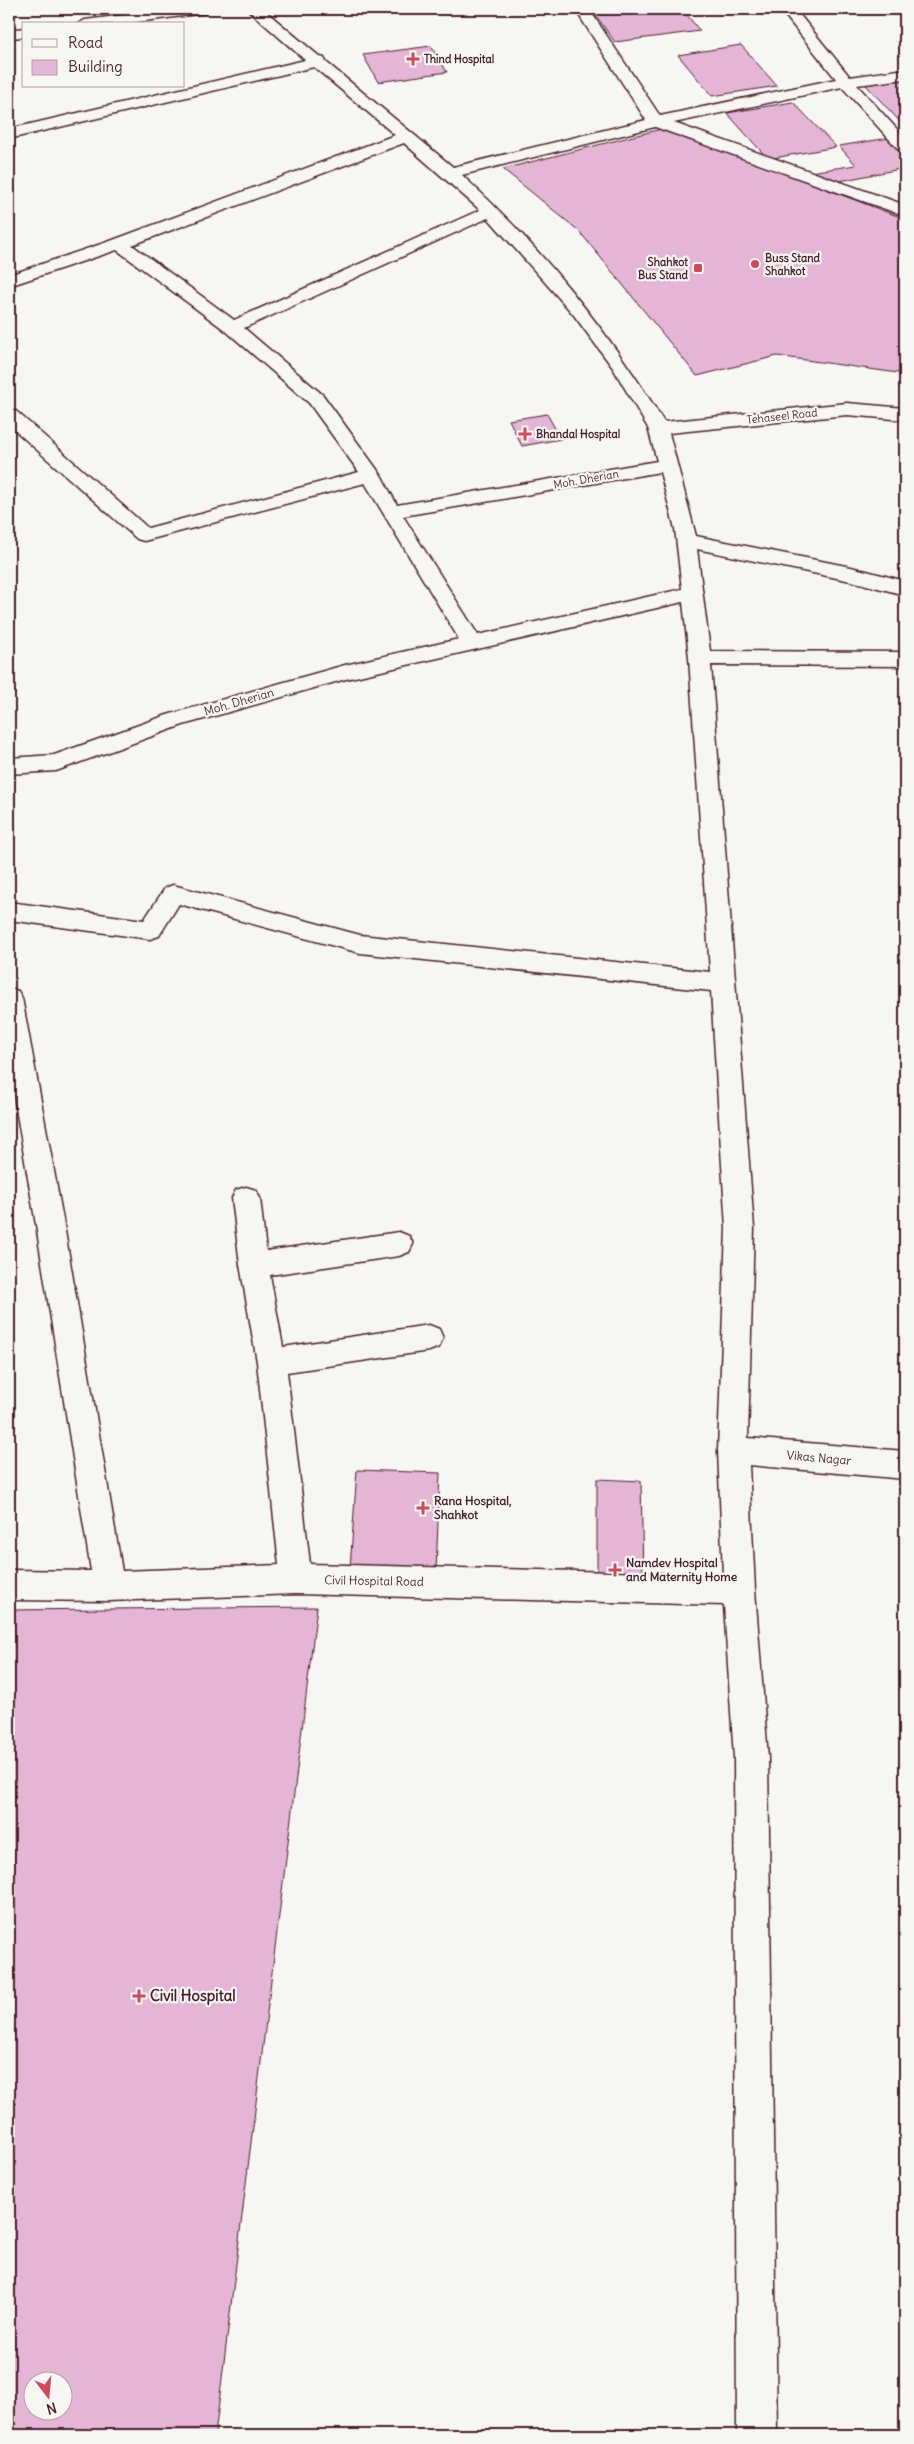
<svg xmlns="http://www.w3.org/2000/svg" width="914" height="2444" font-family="Delius,sans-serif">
<rect width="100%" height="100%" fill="#f6f6f2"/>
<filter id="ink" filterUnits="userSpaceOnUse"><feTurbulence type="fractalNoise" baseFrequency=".02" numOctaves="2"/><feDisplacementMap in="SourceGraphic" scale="10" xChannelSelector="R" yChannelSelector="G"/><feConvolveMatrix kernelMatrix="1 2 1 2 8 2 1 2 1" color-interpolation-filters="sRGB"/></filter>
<g filter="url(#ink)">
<!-- building -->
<path fill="#e5b5d5" stroke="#4a1f2b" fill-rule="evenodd" d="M591,9H682L700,31L615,42Z
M741,45L777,86L712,96L678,55Z
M431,46L447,72L378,82L363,55Z
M905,78V127L865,84Z
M793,102L836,147L768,159L727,113Z
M665,128L905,219V374L777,356L697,376L579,231L503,169Z
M889,138L905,155V168L835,182L810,172L856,165L839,146Z
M547,414L561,439L522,446L509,420Z
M357,1470L440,1473L436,1571L350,1569Z
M597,1479L641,1481L643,1574L597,1572Z
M317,1607L215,2435H9V1610ZM32,2382H62V2412H32Z"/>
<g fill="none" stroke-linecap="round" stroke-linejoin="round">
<defs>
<path id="minor" d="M172,9H212L205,13L123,24H78L85,20Z
M247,9H263L320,57L324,58L326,62L453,167L646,120L575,9H589L660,116L836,79L780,9H795L850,77L905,69V79L857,85L905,138V152L899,150L842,87L674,123L905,205V216L655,127L462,175C541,247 608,331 664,422L847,403L905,408V420L847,415L669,433L696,536L851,567L905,581V595L851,581L697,549L710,651L905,652V666L711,665L754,1228L748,1438L905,1451V1479L749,1465L755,1590L768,1758L777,2435H737L734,1758L724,1605L296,1594L109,1601L9,1600V1570L91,1571L36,1225L9,1068V988L18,991L22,998L64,1225L122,1571L279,1565L257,1362L240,1265L232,1198L236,1190L246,1187L256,1190L260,1198L266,1251L399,1232L409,1236L413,1244L409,1252L399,1256L270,1275L283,1347L429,1325L439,1329L443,1338L439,1347L429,1351L287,1372L310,1564L723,1575L718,1450L726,1228L711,991L360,953L179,904L159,936L150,939L9,920V902L144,920L165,888L173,885L360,935L710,972L689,658L683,602L346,679L183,725L56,771L9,774V758L54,755L167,715L345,665L459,639L365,483L144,541L137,539L9,425V409L16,411L148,528L359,472L309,403L226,331L117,250L9,286V275L113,240L395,135L314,67L9,139V129L305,60ZM404,143L480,210L234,320L132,245ZM488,218L573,314L613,368L648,428L657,461L397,505L381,475L323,395L244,328ZM660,472L675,529L682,589L478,635L403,516Z
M24,28V37L9,38V30Z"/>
</defs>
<!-- minor casing -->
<use href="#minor" stroke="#4a1f2b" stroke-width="3"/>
<!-- minor -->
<use href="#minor" fill="#f6f6f2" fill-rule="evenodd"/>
</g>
</g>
<!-- markers -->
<g fill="#d1495b" stroke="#f6f6f2" stroke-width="2">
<path d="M410.5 51.5h5v5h5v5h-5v5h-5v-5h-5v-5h5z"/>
<circle cx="755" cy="264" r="5"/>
<rect x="693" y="263" width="10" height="10" rx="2.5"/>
<path d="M522.5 426.5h5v5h5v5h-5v5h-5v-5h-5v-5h5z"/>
<path d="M420.5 1500.5h5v5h5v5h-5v5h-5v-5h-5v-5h5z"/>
<path d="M612.5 1562.5h5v5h5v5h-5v5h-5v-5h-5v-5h5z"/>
<path d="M136.5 1988.5h5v5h5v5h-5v5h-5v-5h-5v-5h5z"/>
</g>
<g text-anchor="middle" stroke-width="4.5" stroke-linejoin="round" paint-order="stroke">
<!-- far-poi labels -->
<g font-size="11" font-weight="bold" fill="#4a1f2b" stroke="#f6f6f2" text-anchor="start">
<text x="424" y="63">Thind Hospital</text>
<text x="765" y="262">Buss Stand<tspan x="765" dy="13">Shahkot</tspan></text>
<text x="688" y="266" text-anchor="end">Shahkot<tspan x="688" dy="13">Bus Stand</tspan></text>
<text x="536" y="438">Bhandal Hospital</text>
</g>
<!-- far-street labels -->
<g font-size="11" fill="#4a1f2b" stroke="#f6f6f2">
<text transform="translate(782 416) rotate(-6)" y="4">Tehaseel Road</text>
<text transform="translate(586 479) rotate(-10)" y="4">Moh. Dherian</text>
</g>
<!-- street labels -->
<g font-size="12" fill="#4a1f2b" stroke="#f6f6f2">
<text transform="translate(239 702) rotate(-16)" y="4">Moh. Dherian</text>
<text transform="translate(819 1458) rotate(5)" y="4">Vikas Nagar</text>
<text transform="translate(374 1581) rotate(1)" y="4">Civil Hospital Road</text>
</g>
<!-- poi labels -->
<g font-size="12" font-weight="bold" fill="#4a1f2b" stroke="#f6f6f2" text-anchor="start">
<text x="434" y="1505">Rana Hospital,<tspan x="434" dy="14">Shahkot</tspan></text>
<text x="626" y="1567">Namdev Hospital<tspan x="626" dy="14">and Maternity Home</tspan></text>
</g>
<!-- near-poi labels -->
<g font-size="15" font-weight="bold" fill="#4a1f2b" stroke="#f6f6f2" text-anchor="start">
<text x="150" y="2001">Civil Hospital</text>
</g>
</g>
<!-- margin -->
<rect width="914" height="2444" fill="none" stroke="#f6f6f2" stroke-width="30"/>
<rect x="15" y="15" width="884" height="2414" fill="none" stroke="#4a1f2b" stroke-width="2" filter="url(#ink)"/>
<!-- legend -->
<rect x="22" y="22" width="162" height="65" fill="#f6f6f2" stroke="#b1a0a2"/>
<rect x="32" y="39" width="25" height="8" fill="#f6f6f2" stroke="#b1a0a2"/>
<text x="68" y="48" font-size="15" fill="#4a1f2b">Road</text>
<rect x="32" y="60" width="25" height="15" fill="#e5b5d5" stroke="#b1a0a2"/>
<text x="68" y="72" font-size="15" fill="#4a1f2b">Building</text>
<!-- north arrow -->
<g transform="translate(48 2396) rotate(164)"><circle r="24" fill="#f6f6f2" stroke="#b1a0a2"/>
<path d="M0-4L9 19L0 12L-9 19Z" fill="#d1495b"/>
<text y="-8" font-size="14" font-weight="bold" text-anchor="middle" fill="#4a1f2b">N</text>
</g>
</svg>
